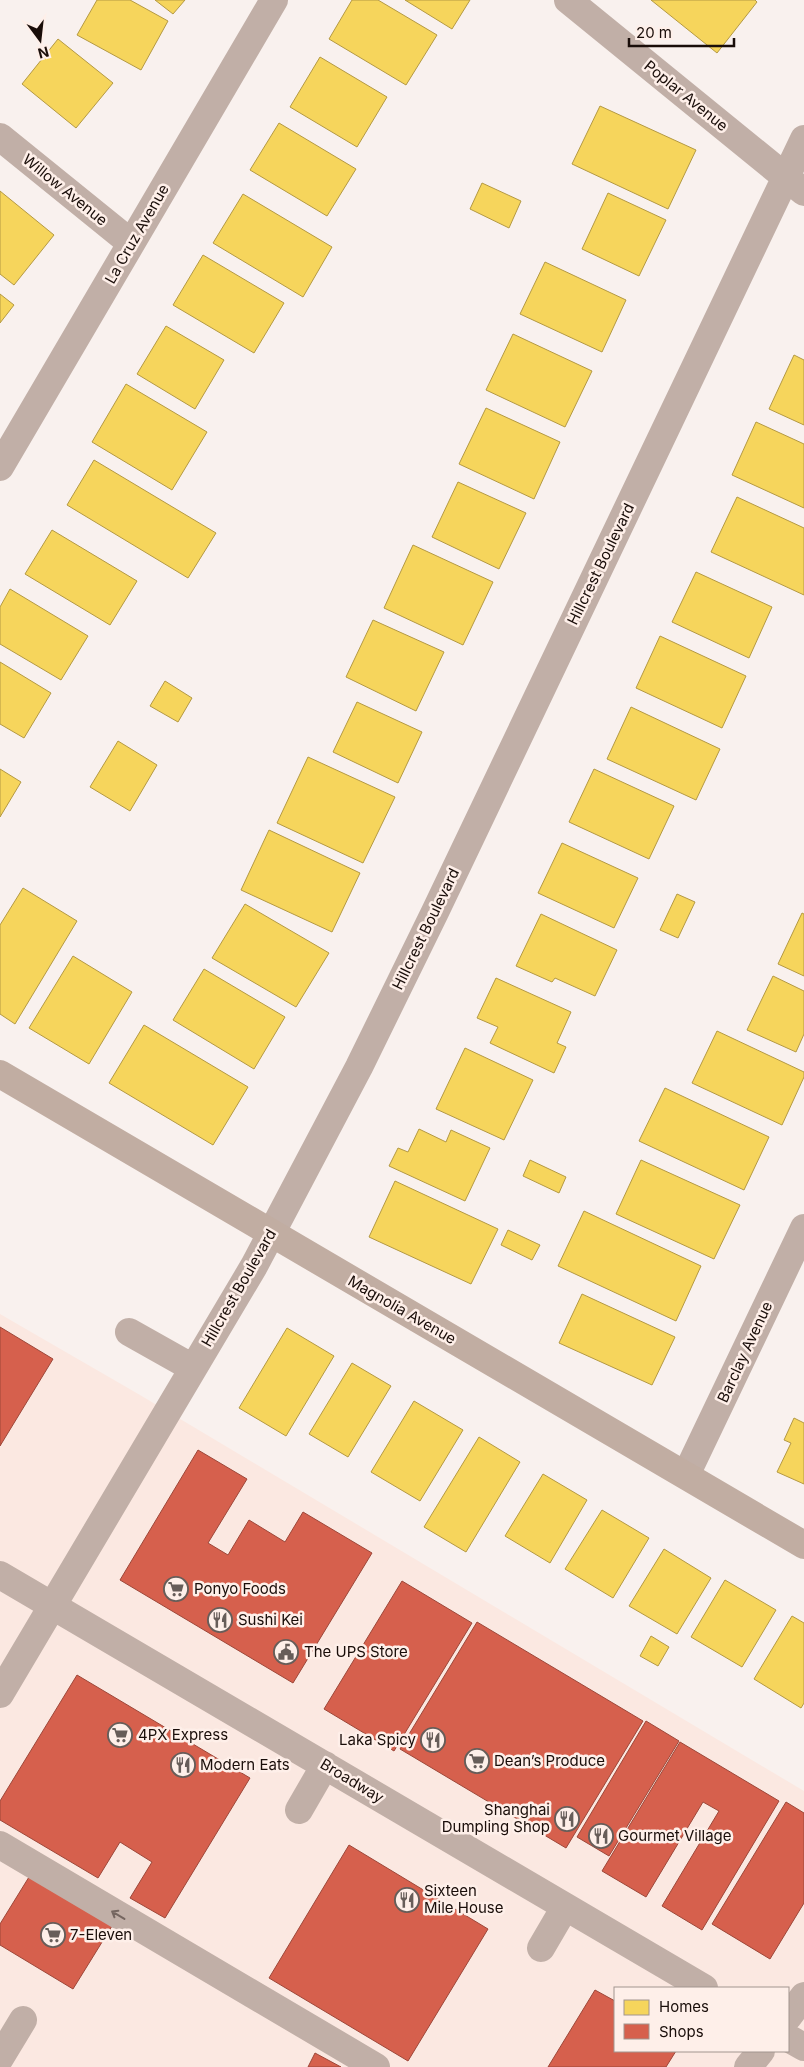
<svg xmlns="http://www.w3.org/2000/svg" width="804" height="2067" font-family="Inter,sans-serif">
<rect width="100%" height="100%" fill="#f9f1ee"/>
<!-- built -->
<path fill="#fbe8e1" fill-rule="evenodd" d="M0,1314L140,1395L804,1791V2067H0ZM615,1988H788V2051H615Z"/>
<!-- homes -->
<path fill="#f6d55c" stroke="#b49943" d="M97,0H130L168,21L141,70L77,35Z
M155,0H185L173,14Z
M352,0H378L437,35L406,85L329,39Z
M405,0H470L452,29Z
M651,0H755L757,2L717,53Z
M58,39L113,83L76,128L22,84Z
M320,57L387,97L357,147L290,107Z
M600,106L696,150L668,209L572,164Z
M279,123L356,169L327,216L250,170Z
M482,183L521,201L509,228L470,209Z
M0,191L54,235L14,285L0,274Z
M608,193L666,220L639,276L582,249Z
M243,194L332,247L303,297L213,243Z
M203,255L284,303L254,353L173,305Z
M545,262L626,300L602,352L520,314Z
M0,294L14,305L0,323Z
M166,326L224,360L195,409L137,374Z
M513,334L592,371L565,427L486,390Z
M794,355L804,360V425L769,409Z
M126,384L207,432L172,490L92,442Z
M486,408L560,442L534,499L459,464Z
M756,422L804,444V508L732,475Z
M94,460L216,533L188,578L67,505Z
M458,482L526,513L499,569L432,537Z
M737,497L804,528V595L711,552Z
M52,530L137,581L110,625L25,574Z
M413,545L493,582L463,645L384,608Z
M696,572L772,607L749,658L672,622Z
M10,589L88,636L61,680L0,644V607Z
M373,620L444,652L416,711L346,677Z
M660,636L746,676L722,728L636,688Z
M0,662L51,693L24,738L0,724Z
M165,681L192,698L178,722L150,706Z
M357,702L422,732L398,783L333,752Z
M631,707L720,749L696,800L607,759Z
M118,741L157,765L130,811L90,787Z
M308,757L395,797L363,863L277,823Z
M0,769L21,782L0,817Z
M594,769L674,806L649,859L569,822Z
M269,830L360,873L332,932L241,890Z
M562,843L638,878L614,928L538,893Z
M23,888L77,921L15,1024L0,1014V925Z
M677,894L695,902L678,938L660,930Z
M245,904L329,953L296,1007L212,958Z
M802,913L804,914V976L778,964Z
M541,914L617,950L595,996L555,978L552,982L516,966Z
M73,956L132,992L89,1064L29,1028Z
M204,969L285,1017L254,1069L173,1020Z
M773,976L804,991V1034L796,1052L747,1030Z
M496,978L571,1012L557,1043L566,1047L554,1073L490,1043L498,1027L477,1018Z
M144,1025L248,1087L213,1145L109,1083Z
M717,1031L804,1072V1077L782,1125L692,1083Z
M465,1048L533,1080L504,1140L436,1109Z
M665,1088L769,1137L744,1190L639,1141Z
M419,1129L446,1142L451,1130L490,1148L465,1201L389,1166L398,1148L408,1152Z
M530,1160L566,1177L559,1193L523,1176Z
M641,1160L740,1205L714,1259L616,1214Z
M395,1181L498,1229L471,1284L369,1237Z
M584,1211L701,1266L676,1321L558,1266Z
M508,1230L540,1245L532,1260L501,1245Z
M582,1294L675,1337L652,1385L559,1343Z
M287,1328L334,1356L286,1436L239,1408Z
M352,1363L391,1386L348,1457L309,1434Z
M414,1401L463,1430L420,1501L371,1472Z
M794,1418L804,1423V1484L777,1472L791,1443L784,1440Z
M479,1437L520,1462L466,1552L424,1527Z
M543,1474L587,1500L550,1563L505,1536Z
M602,1510L649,1538L613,1598L565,1569Z
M664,1549L711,1578L677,1634L629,1606Z
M725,1580L776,1610L742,1667L691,1637Z
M792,1616L804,1623V1703L801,1708L754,1679Z
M651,1636L669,1647L658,1666L640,1656Z"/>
<!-- shops -->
<path fill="#d6604d" stroke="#9d4739" d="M0,1327L53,1359L0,1446Z
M198,1450L247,1479L208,1543L228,1555L249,1520L285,1542L303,1512L372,1553L293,1683L120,1580Z
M402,1581L472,1623L394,1751L324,1709Z
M477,1622L643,1721L566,1848L400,1749Z
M77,1675L250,1778L165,1918L130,1898L152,1862L120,1842L98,1878L0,1820V1801Z
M646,1721L679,1741L609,1856L577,1837Z
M680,1742L779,1801L702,1930L662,1906L719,1811L703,1802L646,1897L602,1871Z
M786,1802L804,1813V1903L770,1959L712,1924Z
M349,1845L488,1929L408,2061L269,1978Z
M29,1877L112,1926L73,1989L0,1945V1924Z
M595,1990L615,2001V2051H676L666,2067H548Z
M315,2053L341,2067H308Z"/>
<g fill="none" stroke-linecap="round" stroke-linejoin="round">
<!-- minor -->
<path stroke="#c1afa7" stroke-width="28" d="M568,0L804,192
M0,137L131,243
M0,467L274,0
M129,1332L193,1368
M686,1475L804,1228
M0,1575L704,1988
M0,1694L254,1266L359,1067L435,912L804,139
M299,1810L325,1765
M0,1845L376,2067
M541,1948L565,1907
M788,2017L804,1996
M788,2038L804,2047
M0,2058L23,2020
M748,2067L761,2051"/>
<!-- major -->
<path stroke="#c1ada2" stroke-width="28" d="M0,1074L804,1545"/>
</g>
<!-- one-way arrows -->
<defs><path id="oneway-shaft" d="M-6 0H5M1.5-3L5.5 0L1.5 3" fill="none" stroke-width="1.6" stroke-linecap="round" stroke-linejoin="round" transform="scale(1.25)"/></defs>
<use stroke="#756660" href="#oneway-shaft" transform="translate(118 1915) rotate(-149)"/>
<!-- icons -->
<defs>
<symbol id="supermarket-ring" viewBox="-11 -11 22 22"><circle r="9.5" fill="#feefe9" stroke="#675d59" stroke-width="1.5"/><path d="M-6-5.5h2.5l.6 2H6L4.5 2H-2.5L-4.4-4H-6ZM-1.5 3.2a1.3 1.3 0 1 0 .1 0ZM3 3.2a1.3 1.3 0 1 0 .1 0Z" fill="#675d59"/></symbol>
<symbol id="restaurant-ring" viewBox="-11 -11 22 22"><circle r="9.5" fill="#feefe9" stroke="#675d59" stroke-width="1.5"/><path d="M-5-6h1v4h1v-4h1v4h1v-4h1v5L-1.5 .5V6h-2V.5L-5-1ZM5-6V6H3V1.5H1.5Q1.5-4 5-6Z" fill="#675d59"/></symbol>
<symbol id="civic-ring" viewBox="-11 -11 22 22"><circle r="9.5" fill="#feefe9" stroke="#675d59" stroke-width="1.5"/><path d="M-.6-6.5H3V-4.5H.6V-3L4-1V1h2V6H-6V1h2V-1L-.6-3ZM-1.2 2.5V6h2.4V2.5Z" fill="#675d59"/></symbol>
</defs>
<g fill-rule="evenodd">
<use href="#supermarket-ring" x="162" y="1575" width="28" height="28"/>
<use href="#restaurant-ring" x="206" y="1606" width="28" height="28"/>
<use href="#civic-ring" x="272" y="1638" width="28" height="28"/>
<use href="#supermarket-ring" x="106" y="1721" width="28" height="28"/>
<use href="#restaurant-ring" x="419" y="1726" width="28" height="28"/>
<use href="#supermarket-ring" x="463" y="1747" width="28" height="28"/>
<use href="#restaurant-ring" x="169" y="1751" width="28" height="28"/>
<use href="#restaurant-ring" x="553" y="1805" width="28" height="28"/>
<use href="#restaurant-ring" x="587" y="1822" width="28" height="28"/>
<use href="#restaurant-ring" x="393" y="1886" width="28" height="28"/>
<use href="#supermarket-ring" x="39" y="1921" width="28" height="28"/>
</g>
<g text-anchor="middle" stroke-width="5" stroke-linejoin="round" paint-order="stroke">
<!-- street labels -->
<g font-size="15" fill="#190d09" stroke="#feefe9">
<text transform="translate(686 96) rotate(39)" y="5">Poplar Avenue</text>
<text transform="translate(65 190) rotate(39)" y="5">Willow Avenue</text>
<text transform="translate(137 234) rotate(-60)" y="5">La Cruz Avenue</text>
<text transform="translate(601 564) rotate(-64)" y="5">Hillcrest Boulevard</text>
<text transform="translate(426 929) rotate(-64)" y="5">Hillcrest Boulevard</text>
<text transform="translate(239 1288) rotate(-60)" y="5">Hillcrest Boulevard</text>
<text transform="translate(402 1310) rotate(30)" y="5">Magnolia Avenue</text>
<text transform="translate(745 1352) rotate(-65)" y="5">Barclay Avenue</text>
<text transform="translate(352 1781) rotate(31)" y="5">Broadway</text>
</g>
<!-- poi labels -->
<g font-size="15" fill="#190d09" stroke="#feefe9" text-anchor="start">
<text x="194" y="1594">Ponyo Foods</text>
<text x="238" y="1625">Sushi Kei</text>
<text x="304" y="1657">The UPS Store</text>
<text x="138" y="1740">4PX Express</text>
<text x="416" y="1745" text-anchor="end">Laka Spicy</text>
<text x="494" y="1766">Dean’s Produce</text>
<text x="200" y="1770">Modern Eats</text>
<text x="550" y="1815" text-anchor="end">Shanghai<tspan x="550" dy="17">Dumpling Shop</tspan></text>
<text x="618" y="1841">Gourmet Village</text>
<text x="424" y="1896">Sixteen<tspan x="424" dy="17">Mile House</tspan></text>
<text x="70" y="1940">7-Eleven</text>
</g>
</g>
<!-- legend -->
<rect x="614" y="1987" width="175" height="65" fill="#feefe9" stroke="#a2958f"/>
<rect x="624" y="2000" width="25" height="15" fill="#f6d55c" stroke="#a2958f"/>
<text x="659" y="2012" font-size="15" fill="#190d09">Homes</text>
<rect x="624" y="2024" width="25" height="15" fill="#d6604d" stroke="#a2958f"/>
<text x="659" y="2037" font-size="15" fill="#190d09">Shops</text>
<!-- north arrow -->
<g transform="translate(40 40) rotate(165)" stroke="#feefe9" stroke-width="4" paint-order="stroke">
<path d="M0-4L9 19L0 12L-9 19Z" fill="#190d09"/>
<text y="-8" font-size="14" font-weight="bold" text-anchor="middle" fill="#190d09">N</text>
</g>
<!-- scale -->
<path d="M629 38v8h105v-8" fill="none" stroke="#190d09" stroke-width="2.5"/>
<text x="636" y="38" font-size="15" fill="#190d09" stroke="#feefe9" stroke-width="4" paint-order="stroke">20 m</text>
</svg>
